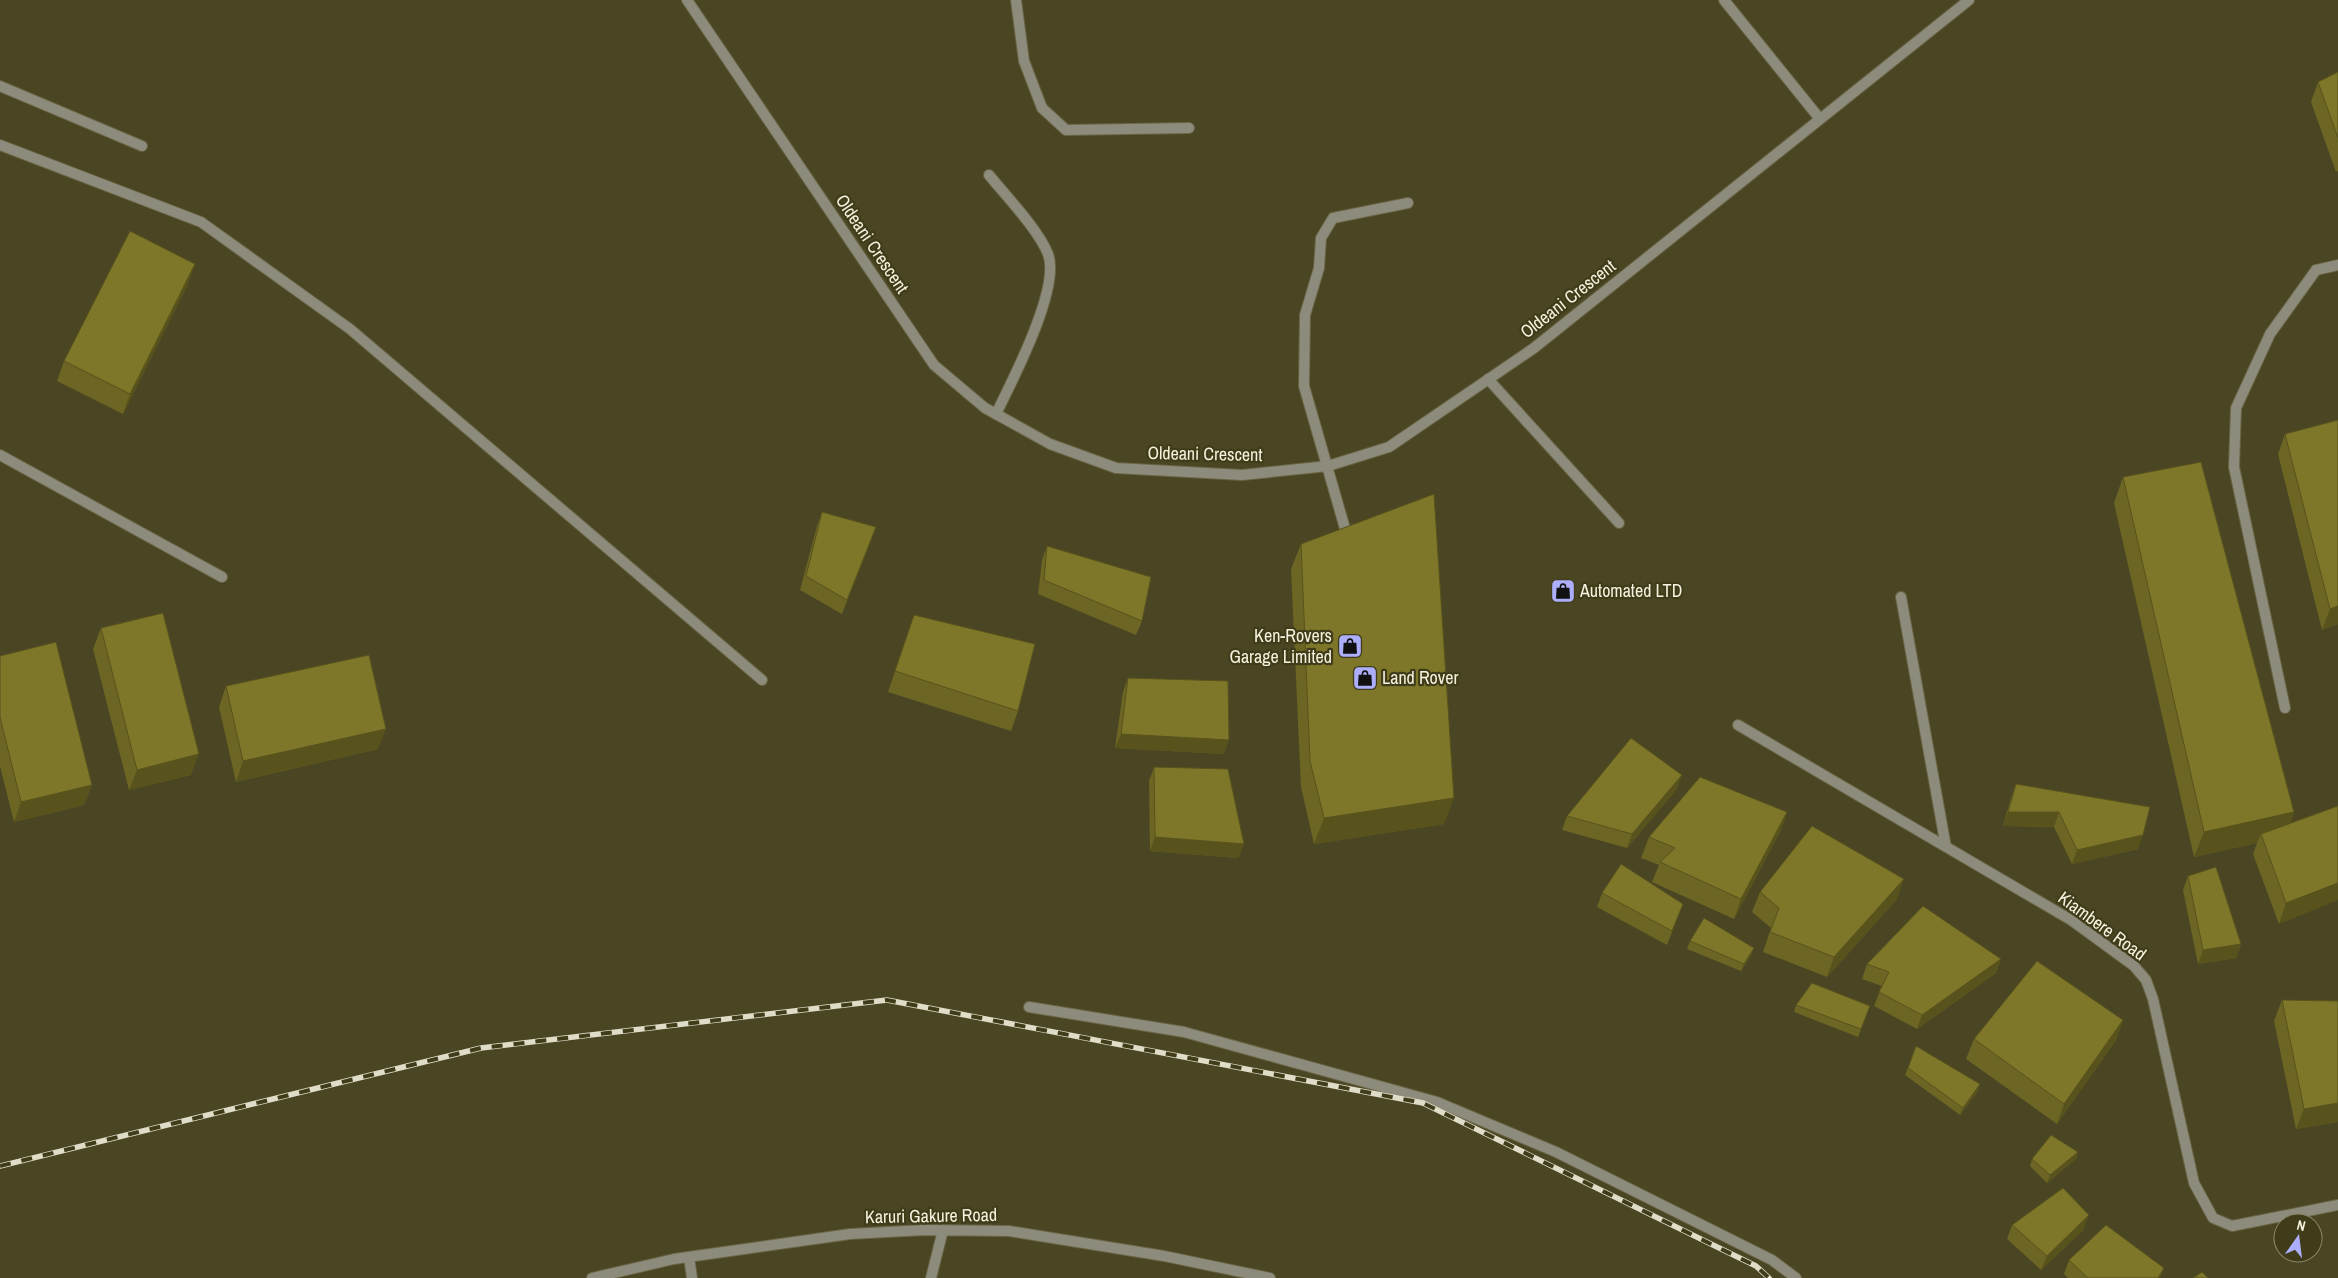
<svg xmlns="http://www.w3.org/2000/svg" width="2338" height="1278" font-family="'Archivo Narrow',sans-serif">
<rect width="100%" height="100%" fill="#4a4624"/>
<g fill="none" stroke-linecap="round" stroke-linejoin="round">
<defs>
<path id="service" d="M0,86L142,146
M0,145L201,222L350,329L762,680
M989,175C1006,196 1038,229 1048,254C1061,288 1012,381 996,414
M1488,379L1619,523
M1348,539L1304,386L1305,315L1319,268L1321,238L1333,218L1408,203
M2285,708L2234,467L2236,408L2270,334L2316,270
M1029,1007L1184,1032L1437,1102L1556,1152L1772,1260L1796,1278
M689,1257L692,1278"/>
<path id="minor" d="M687,0L934,365L985,408L996,414L1050,444L1116,468L1242,475L1328,466L1389,447L1534,348L1969,0
M1016,0L1024,61L1042,108L1066,130L1189,128
M1724,0L1820,119
M2316,270L2338,265
M0,455L222,577
M1901,597L1946,847
M1738,725L2071,920L2134,966L2146,980L2153,999L2194,1183L2213,1218L2232,1226L2338,1205
M592,1278L674,1259L850,1234L925,1230L1009,1231L1164,1256L1270,1278
M931,1278L943,1230"/>
</defs>
<!-- service casing -->
<use href="#service" stroke="#696545" stroke-width="12"/>
<!-- minor casing -->
<use href="#minor" stroke="#696545" stroke-width="12"/>
<!-- service -->
<use href="#service" stroke="#8d8b7b" stroke-width="10"/>
<!-- minor -->
<use href="#minor" stroke="#8d8b7b" stroke-width="10"/>
<defs>
<path id="rail" d="M0,1166L481,1048L887,1000L1423,1103L1756,1266L1769,1278"/>
</defs>
<!-- rail casing -->
<use href="#rail" stroke="#dfddc8" stroke-width="5.5"/>
<!-- rail -->
<use href="#rail" stroke="#403c1a" stroke-width="4" stroke-dasharray="11" stroke-linecap="butt"/>
</g>
<!-- wall -->
<path fill="#6c6523" d="M2338,72V171L2336,172L2311,102L2318,82Z
M188,284L123,414L57,381L64,361Z
M2285,434L2338,624L2322,630L2278,454Z
M2123,477L2294,812L2290,823L2338,806L2279,924L2253,854L2257,843L2194,857L2114,503Z
M822,512L871,541L842,614L800,590L817,526Z
M1301,544L1444,824L1314,844L1301,787L1291,569Z
M1047,546L1142,621L1136,635L1038,594L1042,560Z
M914,615L1018,711L1011,731L888,692Z
M101,628L191,775L129,790L93,649Z
M0,656L92,785L84,805L14,822L0,766Z
M1128,678L1224,754L1115,748L1123,692Z
M226,686L378,749L236,782L219,707Z
M1154,767L1239,858L1150,851L1149,781Z
M2016,784L2138,849L2072,864L2054,827L2003,826L2011,798Z
M1677,789L1627,848L1562,830L1567,816Z
M1787,812L1780,832L1734,919L1652,882L1659,865L1641,858L1649,837Z
M2188,876L2241,944L2236,958L2198,964L2183,890Z
M1760,892L1897,899L1827,977L1763,952L1771,928L1752,912Z
M1602,893L1683,904L1667,945L1597,907Z
M1690,941L1754,948L1751,955L1741,971L1687,949Z
M2001,959L1996,973L1917,1029L1874,1006L1882,986L1862,979L1867,964Z
M2282,1000L2338,1122L2296,1129L2274,1021Z
M1796,1005L1870,1006L1858,1037L1794,1012Z
M2123,1020L2116,1040L2057,1124L1966,1059L1974,1039Z
M1916,1046L1978,1091L1960,1115L1905,1075Z
M2078,1152L2076,1159L2047,1183L2030,1166L2032,1159Z
M2012,1225L2084,1229L2041,1270L2007,1239Z
M2069,1260L2164,1268L2160,1278H2068L2064,1274Z"/>
<!-- shaded-wall -->
<path fill="#58531d" d="M195,264L188,284L123,414L130,394Z
M876,527L871,541L842,614L847,600Z
M2338,606V624L2322,630L2330,609Z
M386,729L378,749L236,782L243,761Z
M1121,734L1229,740L1224,754L1115,748Z
M199,754L191,775L129,790L137,770Z
M1682,775L1677,789L1627,848L1632,834Z
M92,785L84,805L14,822L21,802Z
M1454,798L1444,824L1314,844L1324,818Z
M1787,812L1780,832L1734,919L1741,899Z
M2008,812H2059L2054,827L2003,826Z
M2294,812L2285,837L2261,834L2257,843L2194,857L2204,832Z
M2143,835L2138,849L2072,864L2077,850Z
M1155,837L1244,844L1239,858L1150,851Z
M1904,879L1897,899L1827,977L1834,957Z
M2338,883V900L2279,924L2286,903Z
M2241,944L2236,958L2198,964L2203,950Z
M1754,948L1751,955L1741,971L1744,964Z
M2001,959L1996,973L1917,1029L1922,1015Z
M2123,1020L2116,1040L2057,1124L2064,1104Z
M1980,1084L1978,1091L1960,1115L1963,1108Z
M2338,1103V1122L2296,1129L2304,1109Z
M2078,1152L2076,1159L2047,1183L2050,1175Z
M2089,1215L2084,1229L2041,1270L2047,1256Z
M2164,1268L2160,1278H2158Z"/>
<!-- building -->
<path fill="#7e7629" stroke="#58531d" d="M2338,72V138L2318,82Z
M130,231L195,264L130,394L64,361Z
M2338,420V606L2330,609L2285,434Z
M2201,462L2294,812L2204,832L2123,477Z
M1434,494L1454,798L1324,818L1310,761L1301,544Z
M822,512L876,527L847,600L806,576Z
M1047,546L1151,577L1142,621L1044,580Z
M163,613L199,754L137,770L101,628Z
M914,615L1035,644L1018,711L895,671Z
M56,642L92,785L21,802L0,717V656Z
M369,655L386,729L243,761L226,686Z
M1128,678L1228,681L1229,740L1121,734Z
M1631,738L1682,775L1632,834L1567,816Z
M1154,767L1228,769L1244,844L1155,837Z
M1700,777L1787,812L1741,899L1660,862L1675,848L1649,837Z
M2016,784L2150,807L2143,835L2077,850L2059,812H2008Z
M2338,806V883L2286,903L2261,834Z
M1812,826L1904,879L1834,957L1770,932L1779,908L1760,892Z
M1621,864L1683,904L1672,931L1602,893Z
M2216,867L2241,944L2203,950L2188,876Z
M1923,906L2001,959L1922,1015L1879,992L1889,972L1867,964Z
M1704,918L1754,948L1744,964L1690,941Z
M2037,961L2123,1020L2064,1104L1974,1039Z
M1812,983L1870,1006L1861,1029L1796,1005Z
M2282,1000L2338,1001V1103L2304,1109Z
M1916,1046L1980,1084L1963,1108L1908,1068Z
M2051,1135L2078,1152L2050,1175L2032,1159Z
M2063,1188L2089,1215L2047,1256L2012,1225Z
M2106,1225L2164,1268L2158,1278H2088L2069,1260Z
M2202,1272L2208,1278H2193Z"/>
<!-- icons -->
<defs>
<symbol id="shop-square" viewBox="-11 -11 22 22"><rect x="-9" y="-9" width="18" height="18" rx="4" fill="#adaefb" stroke="#403c1a"/><path d="M-5-2.5h2.3a2.7 3.5 0 0 1 5.4 0H5L5.5 6h-11ZM-1.5-2.5h3a1.5 2.3 0 0 0-3 0Z" fill="#111"/></symbol>
</defs>
<g fill-rule="evenodd">
<use href="#shop-square" x="1549" y="577" width="28" height="28"/>
<use href="#shop-square" x="1336" y="632" width="28" height="28"/>
<use href="#shop-square" x="1351" y="664" width="28" height="28"/>
</g>
<g text-anchor="middle" stroke-width="4.5" stroke-linejoin="round" paint-order="stroke">
<!-- street labels -->
<g font-size="18" fill="#f4f2de" stroke="#403c1a">
<text transform="translate(872 244) rotate(56)" y="6">Oldeani Crescent</text>
<text transform="translate(1568 299) rotate(-38)" y="6">Oldeani Crescent</text>
<text transform="translate(1205 454) rotate(1)" y="6">Oldeani Crescent</text>
<text transform="translate(2102 926) rotate(36)" y="6">Kiambere Road</text>
<text transform="translate(931 1216) rotate(-1)" y="6">Karuri Gakure Road</text>
</g>
<!-- poi labels -->
<g font-size="18" fill="#f4f2de" stroke="#403c1a" text-anchor="start">
<text x="1580" y="597">Automated LTD</text>
<text x="1332" y="642" text-anchor="end">Ken-Rovers<tspan x="1332" dy="21">Garage Limited</tspan></text>
<text x="1382" y="684">Land Rover</text>
</g>
</g>
<!-- north arrow -->
<g transform="translate(2298 1238) rotate(14)"><circle r="24" fill="#403c1a" stroke="#888568"/>
<path d="M0-4L9 19L0 12L-9 19Z" fill="#adaefb"/>
<text y="-8" font-size="14" font-weight="bold" text-anchor="middle" fill="#f4f2de">N</text>
</g>
</svg>
